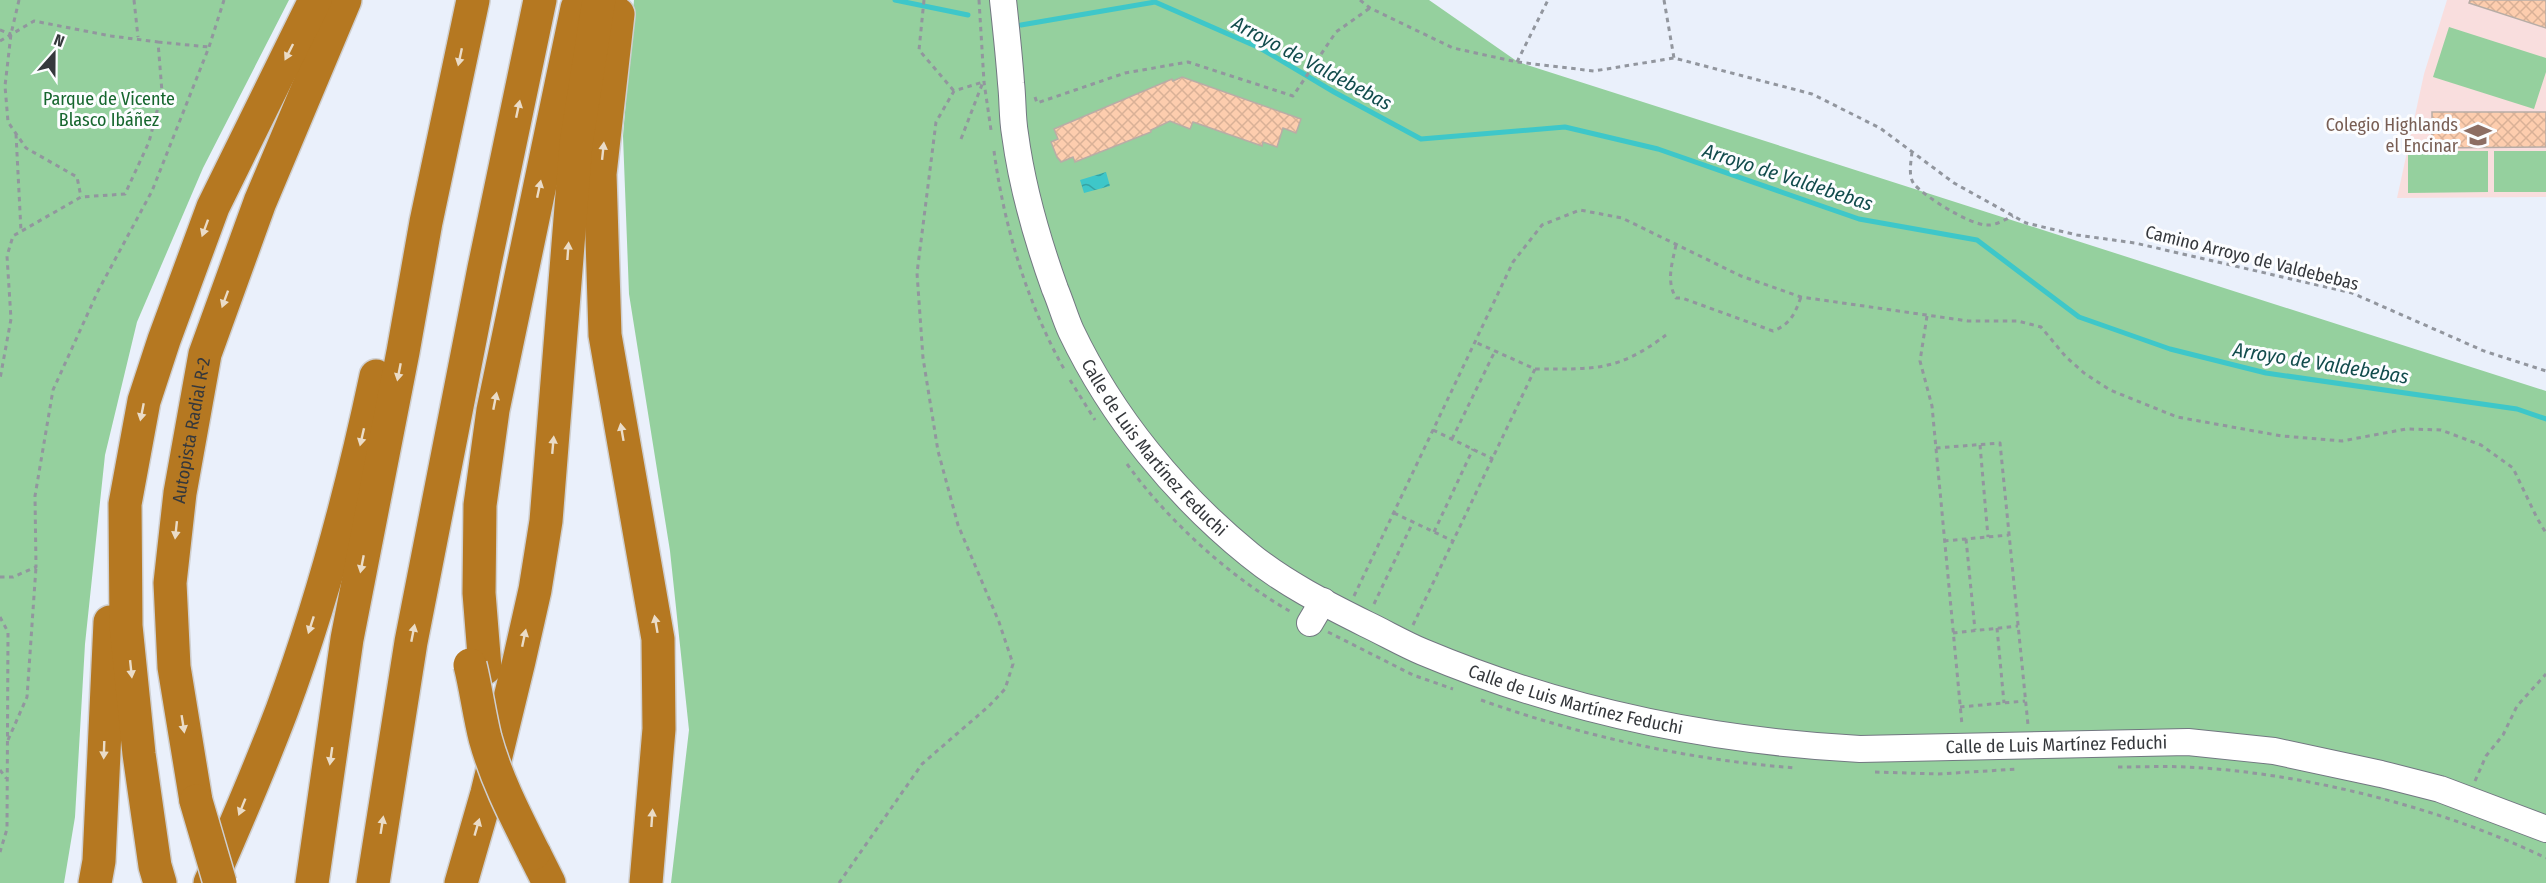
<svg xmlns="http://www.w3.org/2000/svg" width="2546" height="883" font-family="'Fira Sans Condensed',sans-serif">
<defs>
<pattern id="water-waves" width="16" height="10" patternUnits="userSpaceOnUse" patternTransform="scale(1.5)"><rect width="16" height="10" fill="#3ec7c9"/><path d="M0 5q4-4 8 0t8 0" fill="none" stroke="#35a3a4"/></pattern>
<pattern id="building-cross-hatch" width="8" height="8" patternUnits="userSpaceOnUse" patternTransform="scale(1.5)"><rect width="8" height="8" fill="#fdcdae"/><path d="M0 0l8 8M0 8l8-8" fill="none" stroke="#d9b197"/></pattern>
</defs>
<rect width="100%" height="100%" fill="#eaf0fb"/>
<!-- education -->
<path fill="#f9dede" d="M2447,0H2546V197L2397,198L2424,74Z"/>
<!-- park -->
<path fill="#95d09e" d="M0,0H289L203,168L137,322L105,455L85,644L75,817L64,883H0Z
M634,0H1429L1518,62L2546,391V883H671L689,730L670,551L629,294L623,136Z
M2449,27L2546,58V72L2534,109L2433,77Z
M2408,151H2488V192L2408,193Z
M2494,151H2546V192H2494Z"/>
<!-- water -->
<path fill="url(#water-waves)" d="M1106,172L1110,186L1084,193L1080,180Z"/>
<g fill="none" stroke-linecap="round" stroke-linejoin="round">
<!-- stream -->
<path stroke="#3ec7c9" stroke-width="5" d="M895,0L968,15
M1021,25L1155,2L1260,48L1334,92L1421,139L1565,127L1658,149L1859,219L1977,240L2079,317L2170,349L2266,373L2517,409L2546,419"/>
</g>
<!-- building -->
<path fill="url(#building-cross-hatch)" stroke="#b8ada6" stroke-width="1.5" d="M2470,0H2546V28L2469,3Z
M1182,77L1301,119L1296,133L1283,128L1277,147L1263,142L1262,146L1193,122L1190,129L1170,121L1151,130V132L1075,162L1073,157L1061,162L1057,157L1051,142L1058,139L1054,129L1172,79L1173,81Z
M2432,112H2546V147L2432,148Z"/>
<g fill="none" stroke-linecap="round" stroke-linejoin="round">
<defs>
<g id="minor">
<path id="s1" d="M1003,0C1006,28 1009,55 1011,83C1013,100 1012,117 1015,134C1022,187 1037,239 1055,289C1061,303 1065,318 1071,331C1112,417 1176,495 1250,555C1284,583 1326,604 1366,624C1385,633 1404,644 1423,652C1561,710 1711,741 1860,749L2188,742L2274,751L2381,774L2440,789L2546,829"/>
<path d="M1310,623L1323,601"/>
</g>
<g id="highway">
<path d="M618,14L600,174L605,335L658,639L659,729L646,883"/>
<path d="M485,668L479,593L480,505L493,410L577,8"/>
<path id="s2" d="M196,801L174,667L170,583L180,493L205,354L260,202L345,0"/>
<path d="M534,853L549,883"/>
<path d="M95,883L99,861L110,622"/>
<path d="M160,883L155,866L139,754L126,626L125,504L144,401L164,340L213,207L315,0"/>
<path d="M210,883C235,826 260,768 282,710C322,602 352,489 376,376"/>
<path d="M312,883L347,639L403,352L426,222L473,0"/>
<path d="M373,883L411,642L484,268L540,0"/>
<path d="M461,883L487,793L519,661L535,590L546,521L576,144L599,0"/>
</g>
</defs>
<!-- minor casing -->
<use href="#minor" stroke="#727781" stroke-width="28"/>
<!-- highway casing -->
<use href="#highway" stroke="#cfcfd0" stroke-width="36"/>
<!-- path -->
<path stroke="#92969e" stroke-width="3" stroke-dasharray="4.5 4.5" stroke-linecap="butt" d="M19,0L11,34L5,86L8,122L26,148L77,177L81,197
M134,0L138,37
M924,0L919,50L954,91
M979,0L984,82L991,130
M1360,0L1370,8L1453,48L1517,62L1594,71L1674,58L1812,94L1880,128L1954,183L2026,223L2077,235L2135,243L2352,293L2484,351L2546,371
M1664,0L1674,58
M0,30L11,34
M0,41L34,21L111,36L158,42L162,92L149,142L125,194L81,197L13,236L7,256L11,319L0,379
M158,42L209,47
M1517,62L1548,0
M1035,97L1037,103L1125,73L1188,62L1293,96L1336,32L1370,8
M16,134L21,231
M961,139L983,82
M994,151C1004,226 1027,303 1064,369
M1912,152C1911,162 1908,176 1914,184C1925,197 1970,225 1987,225C1995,226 2006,219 2013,216
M1676,245C1672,264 1666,281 1676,298H1682L1773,331C1791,324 1795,313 1801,297
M1927,316L1920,361L1932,406L1962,725
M1535,369C1593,369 1617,372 1666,335
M1070,380L1095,420
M1433,430L1493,459
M1452,439L1495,351
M1980,445L1988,537
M1936,448L2000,443L2028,725
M1127,464C1168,521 1232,579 1293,613
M1394,513L1453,541
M1434,532L1473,449
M1966,539L1975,630
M1944,541L2009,535
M0,577H13L36,567L35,496L53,390L98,291L152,191L209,47L224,0
M1354,596L1513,262L1542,225L1580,210L1622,218L1741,276L1801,297L1968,321H2018L2041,327L2066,357L2084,373L2110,390L2177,417L2282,436L2342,441L2406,429L2441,430L2481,445L2513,468L2537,518L2546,533
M1374,604L1413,522
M0,617L8,632L7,829L0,852
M1413,625L1535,369L1475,342
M1997,628L2004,703
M1328,632L1413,675L1453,689
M1953,633L2018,626
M1481,700C1582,736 1689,760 1796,768
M1960,707L2025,701
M8,740L27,697L36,567
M2118,767C2140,767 2163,766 2186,767C2301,772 2443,808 2546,858
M0,770L6,778
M1875,772L1938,774L2018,769
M2475,781L2486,756L2503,735L2517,706L2546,674
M839,883L922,764L989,706L1005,689L1013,664L999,622L958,525L938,451L923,358L917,273L936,122L954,91L983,82"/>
<!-- minor -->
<use href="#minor" stroke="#fff" stroke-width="26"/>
<!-- highway -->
<use href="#highway" stroke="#b57821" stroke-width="33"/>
<defs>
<path id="highway-bridge" d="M470,665C476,689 479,714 485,738C496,778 515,815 534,853
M196,801L220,883"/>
</defs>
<!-- highway-bridge casing -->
<use href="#highway-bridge" stroke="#cfcfd0" stroke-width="36" stroke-linecap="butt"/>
<!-- highway-bridge -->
<use href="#highway-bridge" stroke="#b57821" stroke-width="33"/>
</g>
<!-- one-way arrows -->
<defs><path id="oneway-solid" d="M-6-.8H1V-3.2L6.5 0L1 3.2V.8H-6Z" transform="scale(1.5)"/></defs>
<g fill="#eadcc8">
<use href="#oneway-solid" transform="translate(289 52) rotate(117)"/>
<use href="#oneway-solid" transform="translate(460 57) rotate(102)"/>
<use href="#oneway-solid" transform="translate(518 109) rotate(-78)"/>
<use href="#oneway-solid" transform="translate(603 151) rotate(-84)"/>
<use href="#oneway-solid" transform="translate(539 189) rotate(-78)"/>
<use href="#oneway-solid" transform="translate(205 228) rotate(110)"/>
<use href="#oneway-solid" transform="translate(568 251) rotate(-86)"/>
<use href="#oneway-solid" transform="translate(225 299) rotate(110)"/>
<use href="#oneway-solid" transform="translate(399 372) rotate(101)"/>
<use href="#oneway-solid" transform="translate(495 401) rotate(-79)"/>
<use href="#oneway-solid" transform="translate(142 412) rotate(101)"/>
<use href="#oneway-solid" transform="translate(622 432) rotate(-100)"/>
<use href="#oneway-solid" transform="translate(362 437) rotate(103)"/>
<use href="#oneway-solid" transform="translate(553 445) rotate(-85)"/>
<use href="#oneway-solid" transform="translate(176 530) rotate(96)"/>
<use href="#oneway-solid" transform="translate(362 564) rotate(101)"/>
<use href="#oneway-solid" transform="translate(656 624) rotate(-100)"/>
<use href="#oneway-solid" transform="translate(311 625) rotate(108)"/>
<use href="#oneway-solid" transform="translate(413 633) rotate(-79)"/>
<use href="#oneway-solid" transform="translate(524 638) rotate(-78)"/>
<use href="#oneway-solid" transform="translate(131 669) rotate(84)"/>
<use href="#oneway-solid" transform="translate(183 724) rotate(81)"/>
<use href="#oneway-solid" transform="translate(104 750) rotate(92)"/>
<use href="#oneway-solid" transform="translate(331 756) rotate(98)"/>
<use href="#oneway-solid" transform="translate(242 807) rotate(112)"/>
<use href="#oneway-solid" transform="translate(652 818) rotate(-86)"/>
<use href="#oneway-solid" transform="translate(382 825) rotate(-81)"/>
<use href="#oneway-solid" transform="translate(477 827) rotate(-74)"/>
</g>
<!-- icons -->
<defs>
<symbol id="school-bare" viewBox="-9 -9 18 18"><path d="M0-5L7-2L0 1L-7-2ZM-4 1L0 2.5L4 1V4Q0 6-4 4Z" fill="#8d6e63" stroke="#fcfdff" stroke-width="2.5" paint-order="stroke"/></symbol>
</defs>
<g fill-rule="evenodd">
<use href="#school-bare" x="2459" y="116" width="38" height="38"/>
</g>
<g text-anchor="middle" stroke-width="6" stroke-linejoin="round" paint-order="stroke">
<!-- park labels -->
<g font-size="18" fill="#16662e" stroke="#fcfdff">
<text x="109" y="105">Parque de Vicente<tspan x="109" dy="21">Blasco Ibáñez</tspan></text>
</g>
<!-- education labels -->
<g font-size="18" fill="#785e54" stroke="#fcfdff" text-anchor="end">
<text x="2458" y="131">Colegio Highlands<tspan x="2458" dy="21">el Encinar</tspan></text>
</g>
<!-- street labels -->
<g font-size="18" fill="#35383c" stroke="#fcfdff">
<text transform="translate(2252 258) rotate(14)" y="6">Camino Arroyo de Valdebebas</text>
<text dy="6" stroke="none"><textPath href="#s2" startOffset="374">Autopista Radial R-2</textPath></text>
<text dy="6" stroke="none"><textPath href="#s1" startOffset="484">Calle de Luis Martínez Feduchi</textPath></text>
<text dy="6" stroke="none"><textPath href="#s1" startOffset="988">Calle de Luis Martínez Feduchi</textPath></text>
<text dy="6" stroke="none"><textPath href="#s1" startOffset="1474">Calle de Luis Martínez Feduchi</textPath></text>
</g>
<!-- water labels -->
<g font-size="20" font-style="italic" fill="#124c4d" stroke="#fcfdff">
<text transform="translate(1312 63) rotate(28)" y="7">Arroyo de Valdebebas</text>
<text transform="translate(1788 177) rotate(18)" y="7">Arroyo de Valdebebas</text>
<text transform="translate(2321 363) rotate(9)" y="7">Arroyo de Valdebebas</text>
</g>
</g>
<!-- north arrow -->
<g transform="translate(54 54) rotate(21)" stroke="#fcfdff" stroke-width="4.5" paint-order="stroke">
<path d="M0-4.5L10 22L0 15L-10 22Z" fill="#35383c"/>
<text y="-9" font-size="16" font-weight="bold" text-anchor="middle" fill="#35383c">N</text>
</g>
</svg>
